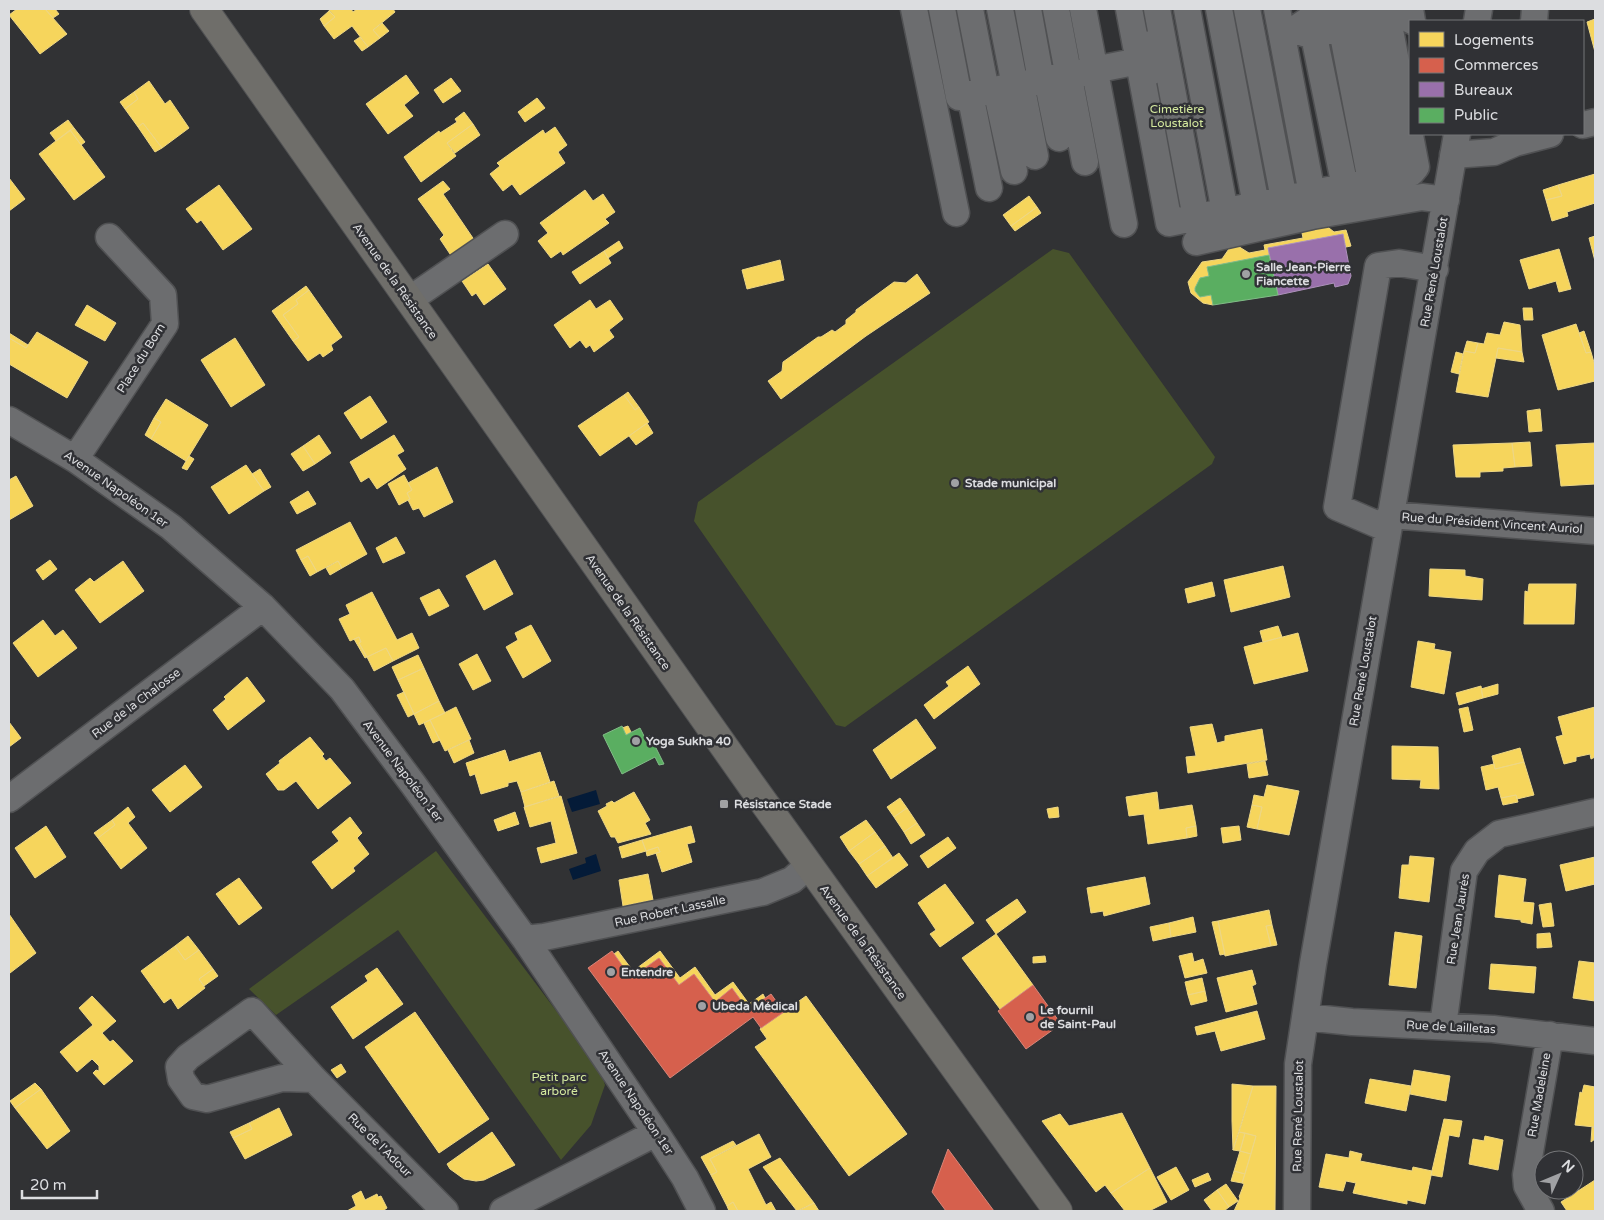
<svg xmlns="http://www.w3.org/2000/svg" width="1604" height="1220" font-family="'Varela Round',sans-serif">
<rect width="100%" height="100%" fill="#313234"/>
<!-- green -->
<path fill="#47522c" d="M1053,249L1069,253L1215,457L1212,464L845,727L836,725L694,521L698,502Z
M436,851L600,1069L605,1085L591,1125L561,1160L398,930L276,1015L249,989Z"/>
<!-- water -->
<path fill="#041b38" d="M596,790L600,804L572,812L567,799Z
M596,854L601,871L573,880L569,869L586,863L585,858Z"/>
<!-- homes -->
<path fill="#f6d55c" stroke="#eed784" d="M17,9H45L67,34L40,54L9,15Z
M45,9H55L59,14L53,18Z
M328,9H351L353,12L357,9H393L395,12L373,30L380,38L368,47L352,26L334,39L324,26L335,17Z
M329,11L335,17L324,26L320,19Z
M1595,19V52L1587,22Z
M382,23L389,31L380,38L373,30Z
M360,37L368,47L362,51L354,41Z
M406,75L419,93L404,105L413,116L388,134L366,104Z
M451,78L461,91L443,103L434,90Z
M149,81L165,104L170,100L189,128L162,148L143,123L138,127L125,109L138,99L134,92Z
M134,92L138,99L125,109L120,102Z
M537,98L545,108L525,122L518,112Z
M464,112L473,124L447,143L456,156L421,182L404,157L439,131L440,133L457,122L455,119Z
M68,120L74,128L56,141L50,133Z
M143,123L162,148L155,152L138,127Z
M473,124L480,135L455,153L447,143Z
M555,127L567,145L558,152L565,163L520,195L512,184L503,191L490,174L500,166L497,163L543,130L545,134Z
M74,128L85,142L81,145L70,130Z
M70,130L105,177L74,200L39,154Z
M1595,174V203L1567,212L1568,216L1552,221L1546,200L1562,196L1558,185Z
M9,178L25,199L9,211Z
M443,181L450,189L443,194L477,244L454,260L440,239L444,235L418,199Z
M219,185L252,229L223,250L201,220L197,223L186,209Z
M1558,185L1562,196L1546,200L1543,190Z
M585,190L593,201L603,194L615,212L605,219L609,223L563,255L561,251L551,258L538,241L548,233L540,223Z
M1029,196L1037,207L1011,226L1003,215Z
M1037,207L1041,213L1015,231L1011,226Z
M1324,224L1334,232L1346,230L1351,246L1346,247L1343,234L1268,248L1269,255L1207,267L1209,276L1200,278L1195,288V291L1200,297L1211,295L1213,305L1203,303L1191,293L1188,282L1202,262L1222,259L1233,243L1249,253L1265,250L1264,245L1303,238L1301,228Z
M1595,236V261L1589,238Z
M619,241L623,248L608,258L604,251Z
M1559,249L1571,289L1559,292L1556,281L1529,289L1520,260Z
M604,251L611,263L580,284L572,272Z
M780,260L784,280L747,289L742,270Z
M488,264L506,289L484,305L476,293L472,296L462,281Z
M917,274L930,293L866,336L781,399L768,381L782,371L783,362L818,337H821L832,330L835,332L846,324V320L856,312V310L894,282L906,283Z
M306,286L309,290L296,300L298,304L283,315L299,337L293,341L272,311Z
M309,290L342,337L331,345L333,350L323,357L320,353L308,361L293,341L299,337L283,315L298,304L296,300Z
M590,300L596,309L610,300L623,319L609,330L614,337L594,352L590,345L586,348L580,340L570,348L554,325Z
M87,305L116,323L105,341L75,325Z
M1523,308H1532L1533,320H1524Z
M1504,322L1520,325L1522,352L1498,348L1488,397L1456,392L1464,351L1475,353L1478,343L1484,344L1487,333L1500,335Z
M1576,324L1586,353L1591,352L1595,366V381L1558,390L1542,335Z
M1584,331L1591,352L1586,353L1579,333Z
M37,332L88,362L67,398L9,364V338L26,348Z
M9,333L28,345L26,348L9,338Z
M235,338L265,385L231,407L201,360Z
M1467,341L1478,343L1475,353L1464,351Z
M1498,348L1522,352L1524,362L1496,358Z
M1456,352L1463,354L1459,374L1451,372Z
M628,392L639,407L635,410L624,395Z
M624,395L635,410L639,407L649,422L600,456L578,426Z
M370,396L387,422L361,439L344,413Z
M166,399L208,425L186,461L151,439L161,422L154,418Z
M1540,409L1542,431L1529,432L1527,411Z
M154,418L161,422L151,439L145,435Z
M647,423L653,433L636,445L629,436Z
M319,435L331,453L315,464L303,446Z
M394,435L404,451L397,455L406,469L377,489L369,477L361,482L350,462Z
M1530,442L1532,466L1515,467L1512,443Z
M1512,443L1515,467L1503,468V471L1480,472V477H1456L1453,445Z
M1595,443V484L1561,486L1556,445Z
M303,446L315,464L303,471L291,454Z
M189,456L194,459L187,470L182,468Z
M246,465L264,491L229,514L211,487Z
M437,467L453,502L424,517L419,508L413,510L408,500L410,499L407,493L412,490L408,483Z
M260,469L271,487L264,491L252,474Z
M404,475L412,490L407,493L410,499L399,505L388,484Z
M16,476L33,506L9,520V480Z
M308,491L316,504L297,514L290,502Z
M350,522L367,554L342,568L338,561L317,572L308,556L301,560L296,550Z
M396,537L405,553L383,563L376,548Z
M308,556L317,572L310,576L301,560Z
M50,560L57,569L43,580L36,570Z
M495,560L513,594L484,610L466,576Z
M123,561L144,591L100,623L75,590L90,578L94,582Z
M338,561L342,568L330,575L326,568Z
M1283,566L1290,597L1231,612L1224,580Z
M1430,569L1465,570V576L1483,579L1482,600L1429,596Z
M1212,582L1215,596L1188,603L1185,589Z
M1529,584H1576L1574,624H1524L1525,591L1528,592Z
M439,589L449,606L429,616L420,598Z
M372,592L397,640L412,633L419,648L393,661L386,648L367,657L359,643L361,642L359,637L350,641L339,619L350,614L346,605Z
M43,620L55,636L63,630L77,648L38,677L13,643Z
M531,625L551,661L523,678L506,647L518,640L515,633Z
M1278,626L1282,637L1263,642L1260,631Z
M1298,633L1308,671L1254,684L1244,647Z
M359,637L361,642L359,643L367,657L365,658L354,639Z
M1418,641L1435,644L1434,649L1451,652L1444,694L1411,687Z
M386,648L393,661L374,671L367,657Z
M477,654L491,681L473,690L459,664Z
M418,655L424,668L398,680L392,667Z
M968,666L980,684L934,719L924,705L949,686L946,682Z
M424,668L439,701L414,714L398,680Z
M247,677L265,701L228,730L213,710L226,699L224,697Z
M1498,684V694L1483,698L1481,689Z
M1481,686L1483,698L1459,705L1456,693Z
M404,692L414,714L408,717L397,695Z
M439,701L445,713L419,725L414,714Z
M456,707L471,739L445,751L430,720Z
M1468,707L1473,730L1464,732L1459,709Z
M1595,707V757L1591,759L1590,754L1576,757V761L1564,764L1556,737L1563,735L1558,717Z
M916,719L936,748L891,779L873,750Z
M430,720L440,740L433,743L424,723Z
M9,722L21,738L9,747Z
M1212,724L1217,743L1225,741V736L1262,729L1267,760L1188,773L1186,757L1196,756L1190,727Z
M628,726L631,732L626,735L622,728Z
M310,737L324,754L322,756L326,761L330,758L351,783L318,809L296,781L284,790H278L266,774L280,763L279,761Z
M469,740L474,753L454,763L448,750Z
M1392,746L1438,747L1439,789L1420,788L1421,780L1392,779Z
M1520,748L1524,762L1495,769L1492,756Z
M505,750L509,762L540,752L550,782L521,792L517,781L508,783V786L481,794L475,774L470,776L466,763Z
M1265,761L1268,775L1249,778L1247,764Z
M1524,762L1534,795L1517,799L1516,795L1501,798L1498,787L1486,790L1481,767L1494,764L1495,769Z
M185,765L202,787L170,812L152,790Z
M554,781L559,796L525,807L521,792Z
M1267,785L1299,791L1289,835L1257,829L1262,807L1252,805L1254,795L1264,797Z
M634,792L650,820L645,823L651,834L618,843L615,837H611L598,811L607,806L606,804L612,801L614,803Z
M1157,792L1159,810L1192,805L1196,826L1186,828L1187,838L1148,844L1144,814L1129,816L1126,797Z
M1516,795L1518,802L1503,805L1501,798Z
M561,796L577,853L541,863L537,848L556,843L551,821L530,827L524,807Z
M900,798L907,808L894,817L887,807Z
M1252,805L1262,807L1257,829L1247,827Z
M128,807L135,817L128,823L147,848L121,869L98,838L115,825L112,820Z
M1058,807L1059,817L1049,818L1047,809Z
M907,808L917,823L904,832L894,817Z
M515,812L519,824L498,831L494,820Z
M350,817L362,833L357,838L369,854L353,868L355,871L332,889L312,862L339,841L332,832Z
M112,820L115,825L98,838L94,833Z
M866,820L875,832L849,851L840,837Z
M917,823L925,835L911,844L904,832Z
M46,826L66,857L35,878L15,848Z
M691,826L695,842L687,844L692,862L662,872L656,853L660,852L658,847L646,851L642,840Z
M1196,826L1197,836L1187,838L1186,828Z
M1239,826L1241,840L1223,843L1221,828Z
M875,832L885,846L859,864L849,851Z
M948,837L956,848L928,868L920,856Z
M642,840L646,851L622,858L619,847Z
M885,846L893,858L867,876L859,864Z
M658,847L660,852L647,856L646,851Z
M899,853L908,865L876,888L867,876Z
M1410,856L1434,858L1429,902L1399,898L1402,865H1409Z
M1595,857V884L1566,891L1560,865Z
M648,874L653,900L623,906L619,880Z
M1499,875L1526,879L1523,902L1534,903L1532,924L1521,922V920L1495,917Z
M1145,877L1150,904L1104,916L1103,911L1091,913L1087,888Z
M239,878L262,908L239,925L216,894Z
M945,884L974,923L940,947L930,934L936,930L918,903Z
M1017,899L1026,912L996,934L986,920Z
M1551,903L1554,926L1543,927L1539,905Z
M1269,910L1272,925L1266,926L1271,946L1225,956L1218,921Z
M9,914L36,953L10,973L9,971Z
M1193,917L1196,932L1171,937L1169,923Z
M1218,921L1225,954L1220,955L1212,922Z
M1169,923L1171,937L1153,941L1150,927Z
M1272,925L1277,945L1271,946L1266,926Z
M1395,932L1422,936L1416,988L1389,985Z
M1550,933L1552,947L1537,948V934Z
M996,934L1033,985L1000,1009L962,958Z
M188,936L199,950L185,960L175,946Z
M175,946L185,960L199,950L213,969L199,979L205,988L178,1009L171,998L164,1003L141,971Z
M618,951L633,971L660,951L680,978L695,967L715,995L733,982L749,1004L763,994L765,998L748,1010L732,988L715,1002L694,974L679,985L659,958L631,978L614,954Z
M1192,953L1194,962L1203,959L1207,973L1185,978L1179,956Z
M1045,956L1046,962L1033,963V957Z
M1579,961L1595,963V1001L1573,998Z
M1491,964L1536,967L1534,993L1489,989Z
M377,968L403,1004L353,1039L331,1007L368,981L365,976Z
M213,969L218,976L204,986L199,979Z
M1252,970L1256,984L1252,986L1257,1004L1226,1012L1217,978Z
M1202,978L1205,991L1188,995L1185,982Z
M1205,991L1207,1001L1191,1005L1188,995Z
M92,996L116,1021L102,1033L110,1042L113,1040L133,1061L104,1085L93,1073L96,1070L99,1071V1066L92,1059L77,1072L60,1052L93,1025L79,1008Z
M806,996L907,1134L849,1176L755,1047L767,1039L760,1029Z
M1257,1011L1265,1039L1221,1051L1215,1031L1197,1035L1195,1027Z
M415,1012L489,1119L439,1153L365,1047Z
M341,1064L346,1072L337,1078L331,1070Z
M1414,1070L1450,1076L1446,1101L1410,1094Z
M1370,1079L1411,1086L1406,1111L1365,1103Z
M35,1083L41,1089L15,1108L10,1101Z
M1232,1084L1253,1086L1233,1150L1232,1121Z
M1584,1085L1595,1087V1127L1575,1125L1580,1092L1582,1093Z
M1253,1086H1276L1275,1211H1234L1240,1198L1239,1197L1244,1184L1242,1183L1256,1136L1239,1132Z
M41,1089L70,1131L47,1149L15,1108Z
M279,1108L292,1135L245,1159L233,1138L252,1129L249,1123Z
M1122,1113L1150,1168L1111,1193L1105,1185L1096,1192L1042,1121L1060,1114L1069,1126Z
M1444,1119L1462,1121L1459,1137L1449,1135L1442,1177L1431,1175Z
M249,1123L252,1129L233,1138L230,1132Z
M1592,1127H1595V1139L1591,1142Z
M492,1132L515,1165L484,1180L476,1181L464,1179L450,1169L447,1164Z
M1239,1132L1245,1133L1240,1151L1233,1150Z
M1245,1133L1256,1136L1251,1154L1240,1151Z
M759,1134L771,1157L748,1169L766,1205L771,1202L776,1211H738L733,1202L727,1206L711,1175L717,1172L710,1159Z
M1485,1136L1503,1140L1498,1170L1469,1164L1473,1139L1484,1141Z
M733,1141L736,1145L710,1159L717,1172L711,1175L701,1157Z
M1240,1151L1251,1154L1245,1174L1234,1171Z
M1350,1151L1362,1154L1360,1161L1412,1171L1413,1167L1432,1171L1425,1204L1407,1200V1204L1353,1193L1356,1183L1346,1181L1343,1191L1319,1187L1326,1154L1349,1158Z
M780,1158L814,1203L797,1211L763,1167Z
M1176,1167L1189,1190L1171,1200L1157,1177Z
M1150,1168L1167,1202L1149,1211H1125L1111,1193Z
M1234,1171L1245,1174L1242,1183L1231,1181Z
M1208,1173L1211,1180L1195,1187L1192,1180Z
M1595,1180V1211H1567L1561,1202Z
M1226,1184L1238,1201L1229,1207L1217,1190Z
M1217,1190L1229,1207L1224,1211H1212L1204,1200Z
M361,1191L365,1200L377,1194L378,1197L381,1196L387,1208L384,1210L385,1211H347L356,1206L352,1196Z
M733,1202L738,1211H729L727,1206Z
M814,1203L819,1211H798Z"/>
<!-- shops -->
<path fill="#d6604d" stroke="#d88679" d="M612,951L631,978L659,958L679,985L694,974L715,1002L732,988L748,1010L771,994L784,1012L761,1028L753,1017L670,1078L588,968Z
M1033,985L1061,1024L1026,1049L998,1011Z
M948,1149L994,1211H946L932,1192Z"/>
<!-- offices -->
<path fill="#9970ab" stroke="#ad91bb" d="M1343,234L1351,276L1348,284L1335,287L1334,283L1278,295L1268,248Z"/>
<!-- public -->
<path fill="#5aae61" stroke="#81bc87" d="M1269,255L1278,295L1213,305L1211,295L1200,297L1195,291V288L1200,278L1209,276L1207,267Z
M622,726L626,735L640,728L645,738L650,736L664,764L659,765L655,757L622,774L603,735Z"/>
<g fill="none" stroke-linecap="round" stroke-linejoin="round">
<defs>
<path id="minor" d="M914,9L956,213
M942,9L959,97L1129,63
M970,9L986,91
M1000,9L1015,86
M1028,9L1041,80
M1056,9L1085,162
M1083,9L1124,224
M1129,9L1136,46L1144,44L1150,72L1141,73L1169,223L1411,173L1416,167L1386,9
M1157,9L1196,218
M1187,9L1225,212
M1219,9L1256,205
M1247,9L1284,199
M1277,9L1312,194
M1338,9L1371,181
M1362,9L1394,177
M1410,9L1412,21
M1339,21C1318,38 1320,38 1294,30L1313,17L1319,16L1339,21L1355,18
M1477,21L1479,9
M1534,21L1535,9
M1314,36L1345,187
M1047,79L1059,138
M1021,84L1035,156
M996,89L1014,171
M970,94L989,188
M1583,125L1595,122
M1453,155L1494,152L1515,143L1550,134
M1196,242L1312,216L1422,197L1446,200
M409,300L505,234
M9,420L75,459L171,527L263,607L342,689L413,784L525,939L656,1133L685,1178L702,1211
M75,459L165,324L163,295L109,237
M1390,515L1595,531
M1388,529L1337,507L1378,266L1399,263L1435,269
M9,799L263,607
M525,939L544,937L763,892L792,880L808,866
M1305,1017L1352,1022L1493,1029L1595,1041
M1443,1026L1464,871L1477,851L1499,834L1595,812
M314,1079L282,1078L207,1099L193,1096L181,1079L179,1067L188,1057L252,1011L314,1079L445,1211
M503,1211L656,1133
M1297,1211L1298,1064L1313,964L1457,134
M1541,1211L1527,1186L1526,1175L1550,1035"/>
<path id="major" d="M204,9L752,786L1058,1211"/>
</defs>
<!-- minor casing -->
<use href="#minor" stroke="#505153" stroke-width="29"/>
<!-- major casing -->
<use href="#major" stroke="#505153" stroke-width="30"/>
<!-- minor -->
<use href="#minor" stroke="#6c6d6f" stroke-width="26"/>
<!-- major -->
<use href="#major" stroke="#6f6e6a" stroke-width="28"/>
</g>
<!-- markers -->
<g fill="#a0a1a4" stroke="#303135" stroke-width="2">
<circle cx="1246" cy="274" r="5"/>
<circle cx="955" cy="483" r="5"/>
<circle cx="636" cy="741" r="5"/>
<rect x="719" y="799" width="10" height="10" rx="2.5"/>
<circle cx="611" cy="972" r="5"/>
<circle cx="702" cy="1006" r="5"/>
<circle cx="1030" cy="1017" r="5"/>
</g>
<g text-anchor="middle" stroke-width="5" stroke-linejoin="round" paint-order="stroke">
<!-- park labels -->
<g font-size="12" fill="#d5ea9f" stroke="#303135">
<text x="1177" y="113">Cimetière<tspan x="1177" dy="14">Loustalot</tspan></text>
<text x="559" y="1081">Petit parc<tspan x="559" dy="14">arboré</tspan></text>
</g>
<!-- poi labels -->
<g font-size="12" font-weight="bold" fill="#dcdde0" stroke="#303135" text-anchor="start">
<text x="1256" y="271">Salle Jean-Pierre<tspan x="1256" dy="14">Fiancette</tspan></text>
<text x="965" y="487">Stade municipal</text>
<text x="646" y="745">Yoga Sukha 40</text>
<text x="734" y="808">Résistance Stade</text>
<text x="621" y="976">Entendre</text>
<text x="712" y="1010">Ubeda Médical</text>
<text x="1040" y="1014">Le fournil<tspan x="1040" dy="14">de Saint-Paul</tspan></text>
</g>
<!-- street labels -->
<g font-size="12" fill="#dcdde0" stroke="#303135">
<text transform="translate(1434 272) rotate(-80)" y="4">Rue René Loustalot</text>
<text transform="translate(395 281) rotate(55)" y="4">Avenue de la Résistance</text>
<text transform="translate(141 358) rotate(-58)" y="4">Place du Born</text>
<text transform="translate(116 489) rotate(35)" y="4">Avenue Napoléon 1er</text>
<text transform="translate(1492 523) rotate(4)" y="4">Rue du Président Vincent Auriol</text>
<text transform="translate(628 612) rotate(55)" y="4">Avenue de la Résistance</text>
<text transform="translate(1363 671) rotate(-80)" y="4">Rue René Loustalot</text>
<text transform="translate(136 703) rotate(-37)" y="4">Rue de la Chalosse</text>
<text transform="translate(403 771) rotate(53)" y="4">Avenue Napoléon 1er</text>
<text transform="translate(670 911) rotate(-12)" y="4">Rue Robert Lassalle</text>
<text transform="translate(1458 919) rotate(-81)" y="4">Rue Jean Jaurès</text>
<text transform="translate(863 942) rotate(54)" y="4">Avenue de la Résistance</text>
<text transform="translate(1451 1027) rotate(3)" y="4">Rue de Lailletas</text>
<text transform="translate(1539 1095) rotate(-80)" y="4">Rue Madeleine</text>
<text transform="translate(636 1102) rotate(56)" y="4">Avenue Napoléon 1er</text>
<text transform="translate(1298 1116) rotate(-89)" y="4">Rue René Loustalot</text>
<text transform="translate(380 1145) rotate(45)" y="4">Rue de l'Adour</text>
</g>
</g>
<!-- border -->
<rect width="1604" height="1220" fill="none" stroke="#dcdde0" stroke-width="20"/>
<!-- legend -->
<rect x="1409" y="20" width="175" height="115" fill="#303135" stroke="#757679"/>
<rect x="1419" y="32" width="25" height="15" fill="#f6d55c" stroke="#757679"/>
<text x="1454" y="45" font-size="15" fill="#dcdde0">Logements</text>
<rect x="1419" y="58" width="25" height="15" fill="#d6604d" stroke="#757679"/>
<text x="1454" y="70" font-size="15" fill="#dcdde0">Commerces</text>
<rect x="1419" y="82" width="25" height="15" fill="#9970ab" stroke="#757679"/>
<text x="1454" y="95" font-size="15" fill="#dcdde0">Bureaux</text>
<rect x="1419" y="108" width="25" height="15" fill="#5aae61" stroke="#757679"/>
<text x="1454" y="120" font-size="15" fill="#dcdde0">Public</text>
<!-- north arrow -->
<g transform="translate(1559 1175) rotate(46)"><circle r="24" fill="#303135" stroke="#757679"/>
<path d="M0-4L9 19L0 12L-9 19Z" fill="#a0a1a4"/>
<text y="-8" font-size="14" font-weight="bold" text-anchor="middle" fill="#dcdde0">N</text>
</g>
<!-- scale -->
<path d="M22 1190v8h75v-8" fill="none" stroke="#dcdde0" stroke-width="2.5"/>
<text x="30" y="1190" font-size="15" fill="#dcdde0" stroke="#303135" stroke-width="4" paint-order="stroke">20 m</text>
</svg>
